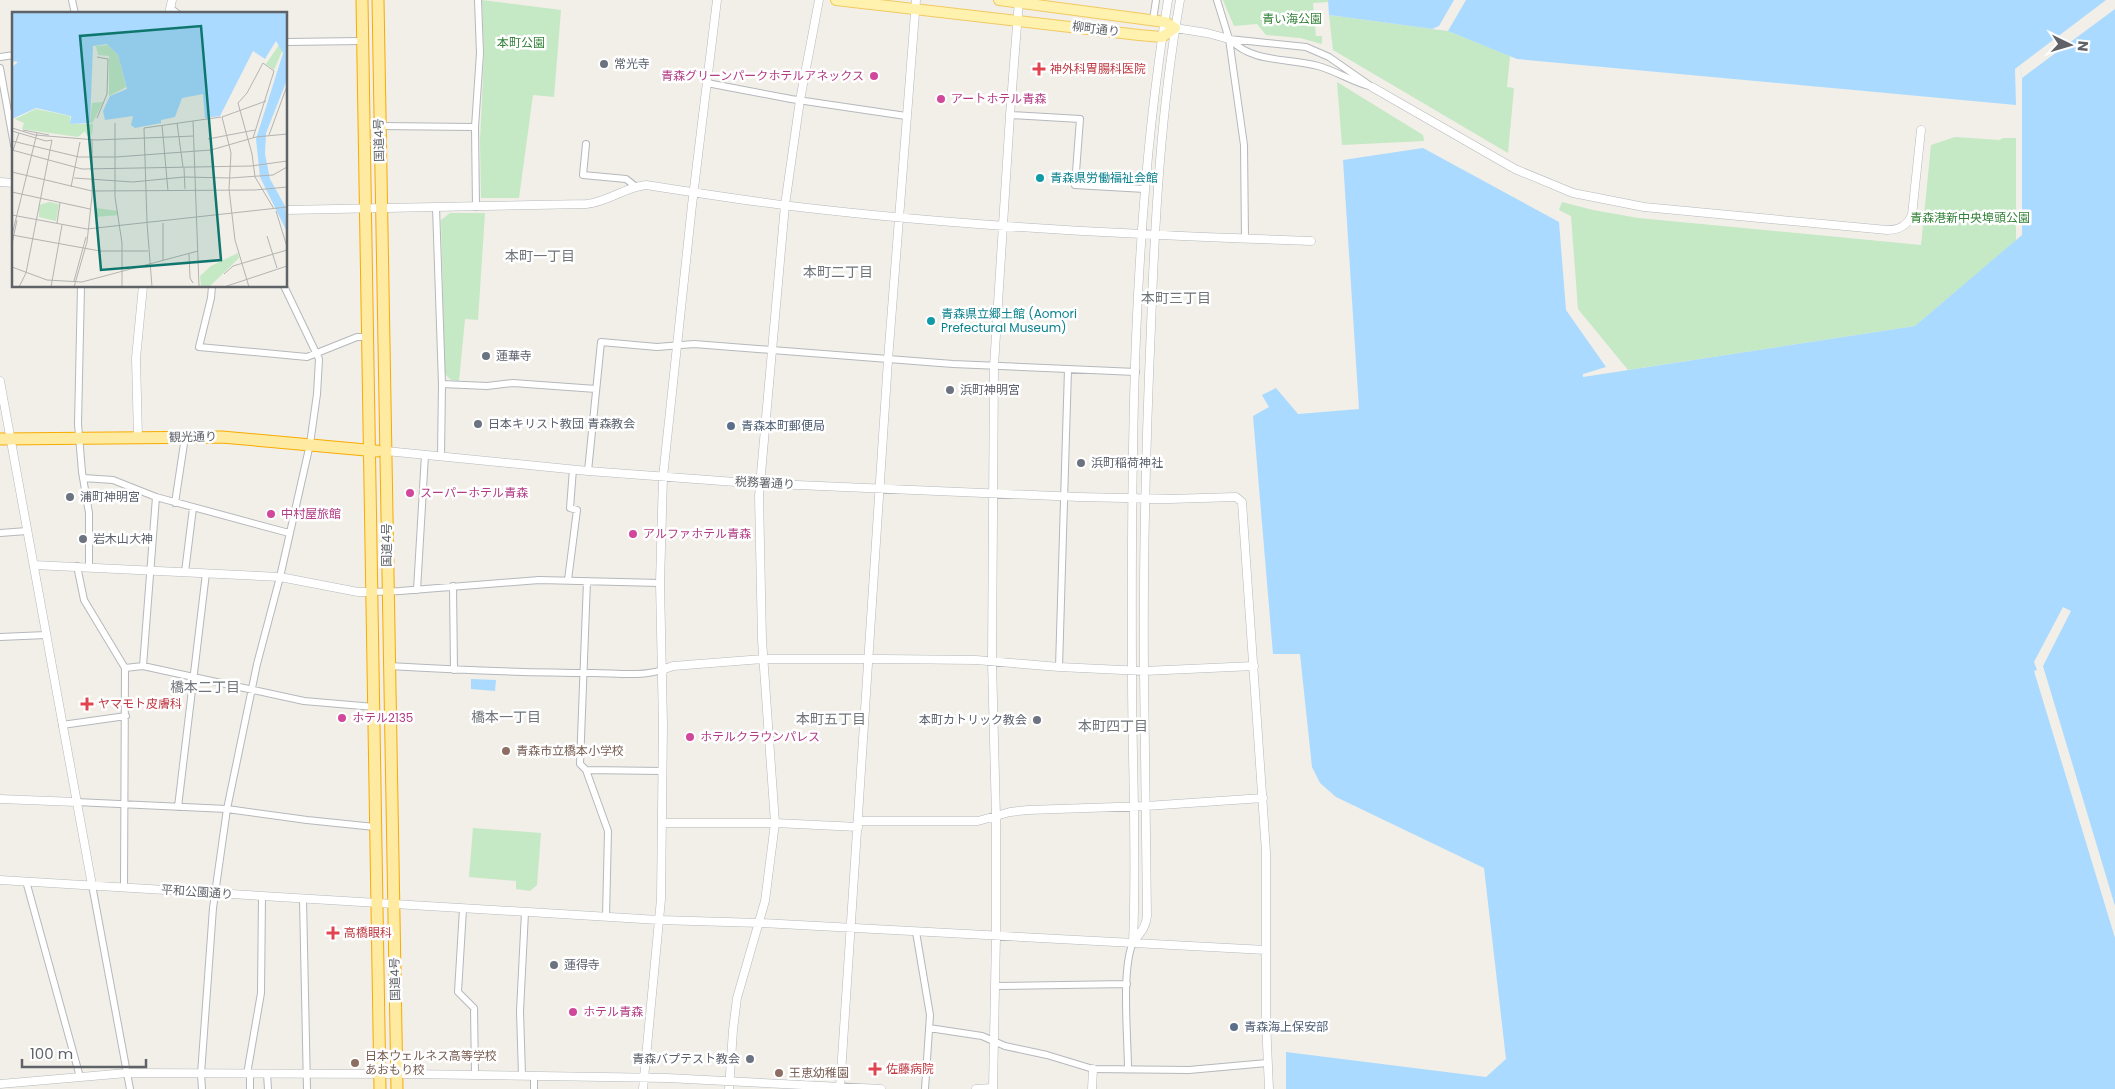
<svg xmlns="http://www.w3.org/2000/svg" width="2115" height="1089" font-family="Poppins,'Noto Sans JP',sans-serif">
<rect width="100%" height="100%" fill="#f1efe8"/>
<!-- green -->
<path fill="#c5e8c5" d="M482,0L561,10L554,97L533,95L519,198H481L480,141L484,53Z
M1223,0H1328V2L1313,3L1316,36H1322V44L1300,38L1266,35L1257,24L1234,26Z
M1329,15L1448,31L1510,56L1507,87L1514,88L1508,153L1333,50Z
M1337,82L1423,135L1424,141L1342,145Z
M1955,137L2000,140L2003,138H2016V241L1915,326L1628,370L1578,309L1571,216L1559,210L1562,202L1593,210L1638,218L1921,245L1931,145Z
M450,213H485L478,320L465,319L459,381L451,380L445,374L441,220Z
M473,828L541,833L537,885L530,891L516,889V881L469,877Z"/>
<!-- water -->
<path fill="#aadaff" d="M1328,0H2115V1089H1286V1052L1486,1077L1506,1059L1484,868L1336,797L1320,783L1312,767L1300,654H1273L1253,416L1269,407L1262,395L1276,388L1298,414L1359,409L1343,160L1423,148L1559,222L1566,310L1606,367L1583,374V377L1915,326L2022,235V78L2020,65L2015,69L2016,105L1517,59L1448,31L1329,15Z
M471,679L496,680L495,691L471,689Z"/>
<!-- pier -->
<path fill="#f1efe8" d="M1454,0H1466L1448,31L1432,29L1439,26Z
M2106,0H2115V9L2022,78L2020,65Z
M2063,607L2071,611L2043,666L2115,906V938L2034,671L2037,670L2034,662Z"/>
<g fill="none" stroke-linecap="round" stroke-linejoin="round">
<defs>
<path id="minor" d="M72,0L75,14
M1217,0L1229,39L1244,145L1245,239
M170,8L178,14
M1153,20L1156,0
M1229,39L1306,47L1329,57L1372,87
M1231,40C1252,63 1290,58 1318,66C1336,71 1351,81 1369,86
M286,42L362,41
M0,57L14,55
M0,68L14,145
M707,83L791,99L906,116
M1010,115L1080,119L1075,185L1145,189
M379,126L475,127
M586,144L583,175L626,179L635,186
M436,207L442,384L441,456
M476,207L475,127L480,53L478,0
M81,286L78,424L82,472L89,513V567
M212,286L211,298L199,347L307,357L357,337H367
M442,384L487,386L513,383L596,389
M588,471L601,342L657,347L694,344L953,364L1136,372
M83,478L113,480L156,497L289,533
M175,503L185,437
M0,533L27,531
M77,566L84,600L125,668
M185,572L193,508
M568,580L577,510L570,508L573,469
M587,581L580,764L586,770L608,831L606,917
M453,586L454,670
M417,590L425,455
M372,592L400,591L539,580L660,583
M0,637L46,635
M143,666L156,497
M389,666C457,670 525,673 593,673C615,673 641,677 662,670
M1059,667L1068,369
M62,725L126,716
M586,770L662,771
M76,802L227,809L307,820L375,827
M178,807L206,573
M26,881L80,1077
M92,885L130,1089
M124,887L125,668L143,666L304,701L374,707
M303,899L307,1089
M463,909L458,992L474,1008L475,1075
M916,932L930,1015L925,1089
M995,986L1127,984
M929,1028L982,1036L1005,1046L1047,1055L1093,1069L1189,1070L1267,1063
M1128,1070C1128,1036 1121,971 1133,942
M247,1074L261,993L262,896
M267,1074L268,1089
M522,1075L520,1011L525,912
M534,1076V1089
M202,1089L201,1074L213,908L227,809L257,664L280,577L310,444L317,394L319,359L284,286
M250,1089V1074"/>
<path id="tertiary" d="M169,14L172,0
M1175,28L1207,33L1229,39
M1372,87L1515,169L1573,193L1644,207L1887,230C1899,230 1907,226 1912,215L1921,130
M0,182L14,183
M286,210L586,204C608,202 625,187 646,185C697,193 748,201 799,207C969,227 1140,235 1311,241
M0,381L92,885
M138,438L136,358L143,286
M386,451L588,471L749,483L1079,497L1169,499L1236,497L1242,502L1266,852V1021L1269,1089
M34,565L280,577L358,592H372
M662,670L673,666L763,659H883L976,660L1059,667L1144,671L1254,666
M0,799L76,802
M858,821H978L1010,812L1028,810L1146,806L1263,798
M663,823H775L858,827
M0,880L659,920L760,923L1266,950
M1133,942C1140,933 1146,928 1147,916C1146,835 1145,753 1144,672C1143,557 1146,441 1151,326C1155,216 1161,108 1180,0
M1133,942C1137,852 1132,762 1132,672C1131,450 1132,219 1168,0
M0,1084L127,1073L409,1074L667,1078L881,1089
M643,1089L661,899L663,725L660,583L663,477L692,205L717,0
M729,1089L733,1030L737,998L765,901L775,823L762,640L759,496L785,205L800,100L819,0
M840,1089L888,360L916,0
M976,1089L993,1088
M993,1089L996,936V817L992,662L994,366L1010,115L1019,0
M1092,1089L1093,1069"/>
<path id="primary" d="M836,0L1139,35L1162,37L1175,28L1165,22L999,0"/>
<path id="trunk" d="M362,0L380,1089
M378,0L397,1089
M0,439L222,437L377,451"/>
</defs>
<!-- minor casing -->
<use href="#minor" stroke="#b5b8bc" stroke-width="8"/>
<!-- tertiary casing -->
<use href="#tertiary" stroke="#b5b8bc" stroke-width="9"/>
<!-- primary casing -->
<use href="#primary" stroke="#f2c960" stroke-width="12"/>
<!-- trunk casing -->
<use href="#trunk" stroke="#f9ab00" stroke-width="13"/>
<!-- minor -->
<use href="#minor" stroke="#fff" stroke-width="6"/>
<!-- tertiary -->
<use href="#tertiary" stroke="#fff" stroke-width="8"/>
<!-- primary -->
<use href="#primary" stroke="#fff2af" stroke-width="10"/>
<!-- trunk -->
<use href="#trunk" stroke="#feeaa1" stroke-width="11"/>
</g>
<!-- markers -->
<g fill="#6b7280" stroke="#fff" stroke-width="2">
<circle cx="604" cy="64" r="5"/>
<circle cx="486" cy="356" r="5"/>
<circle cx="950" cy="390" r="5"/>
<circle cx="478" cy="424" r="5"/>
<circle cx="1081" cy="463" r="5"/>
<circle cx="70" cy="497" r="5"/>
<circle cx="83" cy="539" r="5"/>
<circle cx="1037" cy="720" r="5"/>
<circle cx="554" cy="965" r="5"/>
<circle cx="750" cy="1059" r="5"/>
</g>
<g fill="#e0444e" stroke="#fff" stroke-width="2">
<path d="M1036.5 61.5h5v5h5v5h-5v5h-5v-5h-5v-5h5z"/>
<path d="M84.5 696.5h5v5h5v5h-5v5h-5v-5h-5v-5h5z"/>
<path d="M330.5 925.5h5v5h5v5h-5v5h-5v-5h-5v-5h5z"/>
<path d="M872.5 1061.5h5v5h5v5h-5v5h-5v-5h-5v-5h5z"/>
</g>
<g fill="#d1479c" stroke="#fff" stroke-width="2">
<circle cx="874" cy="76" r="5"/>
<circle cx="941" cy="99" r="5"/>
<circle cx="410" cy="493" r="5"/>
<circle cx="271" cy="514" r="5"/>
<circle cx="633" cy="534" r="5"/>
<circle cx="342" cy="718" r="5"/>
<circle cx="690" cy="737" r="5"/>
<circle cx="573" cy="1012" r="5"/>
</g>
<g fill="#0f9aa8" stroke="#fff" stroke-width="2">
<circle cx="1040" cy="178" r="5"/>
<circle cx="931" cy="321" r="5"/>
</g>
<g fill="#5c6f8a" stroke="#fff" stroke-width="2">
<circle cx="731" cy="426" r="5"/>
<circle cx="1234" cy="1027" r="5"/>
</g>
<g fill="#8d6e63" stroke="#fff" stroke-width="2">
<circle cx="506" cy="751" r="5"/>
<circle cx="355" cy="1063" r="5"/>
<circle cx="779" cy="1073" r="5"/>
</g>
<g text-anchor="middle" stroke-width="5" stroke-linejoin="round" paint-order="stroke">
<!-- park labels -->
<g font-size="12" fill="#348238" stroke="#fff">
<text x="1292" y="23">青い海公園</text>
<text x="521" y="47">本町公園</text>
<text x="1970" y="222">青森港新中央埠頭公園</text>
</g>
<!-- street labels -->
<g font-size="12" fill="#5f6368" stroke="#fff">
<text transform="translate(1096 29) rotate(7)" y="4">柳町通り</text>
<text transform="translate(379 140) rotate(-91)" y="4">国道4号</text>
<text transform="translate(193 437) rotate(-1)" y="4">観光通り</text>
<text transform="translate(765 483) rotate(3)" y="4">税務署通り</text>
<text transform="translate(387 545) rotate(-90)" y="4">国道4号</text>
<text transform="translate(197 892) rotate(4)" y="4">平和公園通り</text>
<text transform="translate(395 979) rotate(-91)" y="4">国道4号</text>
</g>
<!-- worship labels -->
<g font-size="12" fill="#5b616d" stroke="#fff" text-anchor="start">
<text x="614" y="68">常光寺</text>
<text x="496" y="360">蓮華寺</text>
<text x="960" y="394">浜町神明宮</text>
<text x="488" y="428">日本キリスト教団 青森教会</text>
<text x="1091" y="467">浜町稲荷神社</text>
<text x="80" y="501">浦町神明宮</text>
<text x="93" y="543">岩木山大神</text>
<text x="1027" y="724" text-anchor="end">本町カトリック教会</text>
<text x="564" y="969">蓮得寺</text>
<text x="740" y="1063" text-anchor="end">青森バプテスト教会</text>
</g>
<!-- health labels -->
<g font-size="12" fill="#be3a42" stroke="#fff" text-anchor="start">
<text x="1050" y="73">神外科胃腸科医院</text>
<text x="98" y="708">ヤマモト皮膚科</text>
<text x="344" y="937">高橋眼科</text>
<text x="886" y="1073">佐藤病院</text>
</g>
<!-- hotel labels -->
<g font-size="12" fill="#b23c85" stroke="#fff" text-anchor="start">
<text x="864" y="80" text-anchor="end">青森グリーンパークホテルアネックス</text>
<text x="951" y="103">アートホテル青森</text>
<text x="420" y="497">スーパーホテル青森</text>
<text x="281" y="518">中村屋旅館</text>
<text x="643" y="538">アルファホテル青森</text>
<text x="352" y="722">ホテル2135</text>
<text x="700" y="741">ホテルクラウンパレス</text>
<text x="583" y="1016">ホテル青森</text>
</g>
<!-- culture labels -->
<g font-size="12" fill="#0d838f" stroke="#fff" text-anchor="start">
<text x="1050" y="182">青森県労働福祉会館</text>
<text x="941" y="318">青森県立郷土館 (Aomori<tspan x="941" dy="14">Prefectural Museum)</tspan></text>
</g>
<!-- service labels -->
<g font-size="12" fill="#4e5e75" stroke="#fff" text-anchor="start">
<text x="741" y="430">青森本町郵便局</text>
<text x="1244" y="1031">青森海上保安部</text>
</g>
<!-- education labels -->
<g font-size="12" fill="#785e54" stroke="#fff" text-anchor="start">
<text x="516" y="755">青森市立橋本小学校</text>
<text x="365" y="1060">日本ウェルネス高等学校<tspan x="365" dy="14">あおもり校</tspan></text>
<text x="789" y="1077">王恵幼稚園</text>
</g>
<!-- neighbourhood labels -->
<g font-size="14" fill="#70757a" stroke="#fff">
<text x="540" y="261">本町一丁目</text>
<text x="838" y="277">本町二丁目</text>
<text x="1176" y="303">本町三丁目</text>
<text x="205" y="692">橋本二丁目</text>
<text x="506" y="722">橋本一丁目</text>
<text x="831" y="724">本町五丁目</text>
<text x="1113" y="731">本町四丁目</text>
</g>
</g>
<!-- overview -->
<g transform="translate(12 12)">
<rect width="275" height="275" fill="#f1efe8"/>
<path d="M96,33L106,43L114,75L97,84V44L86,43L84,34ZM267,33L271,37L262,58L254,52ZM91,90L81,110L78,111L80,91ZM24,97L58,104V112H81L80,122L75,124L73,119L66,125L10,117L12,111L3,107ZM37,190L47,192L44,209L27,205V193ZM84,196L106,199V203L84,205ZM226,241L227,246L197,275H189L188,264L199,254Z" fill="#c5e8c5"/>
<path d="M0,0H275V68L254,121L253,142L258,167L273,194L275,220L248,165L244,127L271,41L264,29L253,47L241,39L208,104L193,106L191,82L170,86L163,105L149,108V111L123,116L119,113L121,104L93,108L91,99L98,84L115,77L106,43L95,32L81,34L78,111L58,112L59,104L24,96L0,107V55L6,50L0,49Z" fill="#aadaff"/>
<path fill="none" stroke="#b3b3b1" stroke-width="1" d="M85,45L96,47L95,82L85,106M181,109L187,275M103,111V185L110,231V275M165,111L171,155M150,113L156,179M0,116L23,123L84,128L182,124M11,118L37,123M0,119L34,129L40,128L14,261L7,275M257,123L275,74M241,126L262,59L251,51L235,81L226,91L240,142L243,165L262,197M196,127L243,118M0,129L67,145H104L199,138L244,125L275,122M0,138L70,157L239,154L275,149M199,138L209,248M0,141L7,121M172,156L173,177M0,160L80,179M62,166L121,170L172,165L218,166L261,163L275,155M59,175L68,130M80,179L243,178L275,175M0,180L78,197M264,199L275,235M0,203L75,217L275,195M135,210L132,116L209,105M45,211L48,191M135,211L140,275M151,211V249M0,223L88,239H136M0,223L25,121M255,224L265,256M0,232L5,208M177,242L178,266L181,271M0,255L35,268L70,270L186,239M212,262L221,254L275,238M62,269L74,225M39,275L50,213M62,275L75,230L80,184V128M212,275L275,254M237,275L223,228L217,177L219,141L210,105L254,89"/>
<path fill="#0f766e" fill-opacity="0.15" stroke="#0f766e" stroke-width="2.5" d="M189,14L209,248L89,258L68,24Z"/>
<rect width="275" height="275" fill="none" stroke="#5f6368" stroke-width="2.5"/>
</g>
<!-- north arrow -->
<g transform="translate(2070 45) rotate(95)" stroke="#ffffff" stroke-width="4" paint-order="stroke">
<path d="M0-4L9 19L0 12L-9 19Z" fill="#5f6368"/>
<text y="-8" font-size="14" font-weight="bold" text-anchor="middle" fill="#5f6368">N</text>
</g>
<!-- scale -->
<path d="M22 1059v8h124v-8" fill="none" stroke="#5f6368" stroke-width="2.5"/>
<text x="30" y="1059" font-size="15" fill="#5f6368" stroke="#ffffff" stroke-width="4" paint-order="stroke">100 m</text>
</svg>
